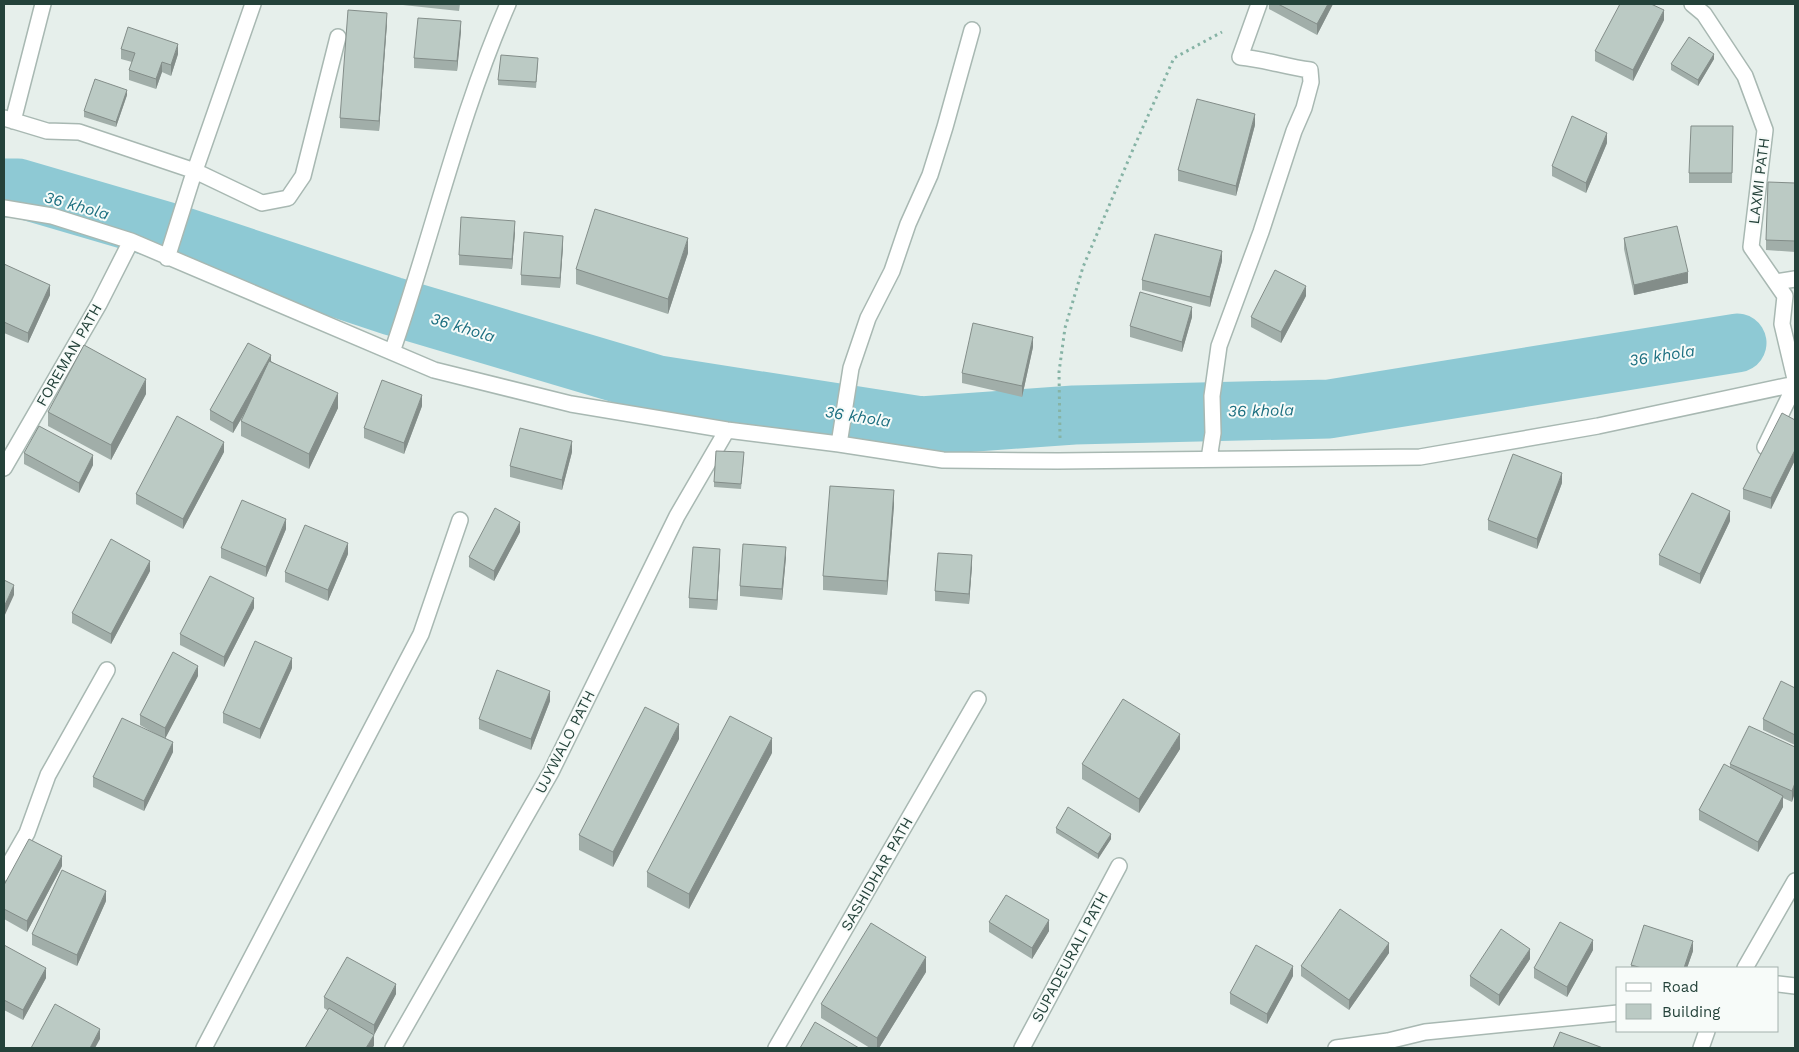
<svg xmlns="http://www.w3.org/2000/svg" width="1799" height="1052" font-family="'Work Sans',sans-serif">
<rect width="100%" height="100%" fill="#e6efeb"/>
<g fill="none" stroke-linecap="round" stroke-linejoin="round">
<!-- river -->
<path stroke="#8ec9d4" stroke-width="59" d="M4,188H18L172,233L392,306L658,385L921,426L1074,415L1329,409L1737,343"/>
<defs>
<path id="minor" d="M1692,4L1704,14L1745,76L1765,130L1751,247L1785,296L1782,324L1795,379
M4,118L47,131L79,132L195,171L262,203L288,198L303,176L338,37
M13,121L43,4
M4,208L52,216L131,241L434,370L571,404L727,430L839,444L943,460L1058,461L1420,457L1598,426L1795,384
M167,258L192,179L253,4
M1776,282L1795,279
M392,352C432,237 459,116 508,4
M839,444L851,368L868,318L892,271L908,224L930,175L945,127L972,30
M1765,447L1795,385
M1209,459L1213,433L1212,396L1219,346L1261,232L1294,131L1304,108L1311,82L1310,70C1286,67 1264,59 1240,57L1259,4
M4,468L99,304L131,241
M4,873L27,833L48,775L107,670
M1745,968L1795,881
M1778,984L1795,986
M204,1048L421,634L460,520
M393,1048L551,772L677,516L727,430
M776,1048L978,699
M1022,1048L1119,866
M1336,1048L1388,1041L1425,1032L1618,1013
M1701,1048L1707,1031"/>
</defs>
<!-- minor casing -->
<use href="#minor" stroke="#a8b8b2" stroke-width="18"/>
<!-- path -->
<path stroke="#86b3a5" stroke-width="3" stroke-dasharray="2.5 4" stroke-linecap="butt" d="M1060,438L1059,372L1065,328L1083,267L1134,147L1174,58L1222,32"/>
<!-- minor -->
<use href="#minor" stroke="#fff" stroke-width="15"/>
</g>
<!-- wall -->
<path fill="#a1aea9" d="M403,4H460L459,11L403,5Z
M1269,4H1333L1317,35L1269,9Z
M1664,20L1633,81L1595,61V51Z
M387,23L379,131L340,128V118Z
M461,31L457,71L414,68V58Z
M121,49L178,54L171,76L162,72L156,89L129,80V70L132,62L121,59Z
M1714,59L1698,86L1671,70V64Z
M538,63L536,88L498,85V80Z
M127,95L116,127L84,117V111Z
M1255,125L1236,196L1178,181V170Z
M1733,126L1732,183H1689V173Z
M1607,143L1586,193L1552,176V166Z
M1795,183V252L1766,250V240Z
M515,232L512,269L459,265V255Z
M1624,238L1688,283L1634,295L1624,249Z
M563,246L560,288L521,285V275Z
M688,253L668,314L576,284V269Z
M4,260L5,264L50,295L28,343L4,333Z
M1222,261L1210,307L1142,290V280Z
M1306,296L1281,343L1251,327V317Z
M1192,317L1182,352L1130,337V326Z
M1033,347L1022,397L962,383V373Z
M271,361L338,408L309,469L241,436V421L247,409L233,433L210,420V410Z
M146,394L111,460L48,426V412Z
M422,406L404,454L364,438V428Z
M1795,420V460L1771,509L1743,499V489Z
M224,452L183,529L136,504V494Z
M572,452L562,490L510,477V466Z
M24,453L93,465L79,493L24,464Z
M744,458L741,489L714,487V482Z
M1562,483L1537,549L1488,530V520Z
M894,505L887,595L823,590V576Z
M1730,521L1700,584L1659,565V555Z
M286,529L266,577L221,558V548Z
M520,532L494,581L469,567V557Z
M348,554L328,601L285,582V572Z
M786,557L782,600L740,596V586Z
M720,559L717,610L689,608V598Z
M972,566L969,604L935,601V591Z
M150,571L111,644L72,623V613Z
M254,608L224,667L180,645V634Z
M292,668L260,739L223,723V713Z
M198,676L165,738L173,752L144,811L93,787V777L159,736L140,725V715Z
M1795,688V745L1763,730V719Z
M550,701L531,750L479,729V719Z
M679,739L613,867L579,850V835Z
M1795,747L1792,802L1783,798V807L1758,852L1699,820V810L1730,768V764Z
M1180,749L1139,813L1082,779V764Z
M772,753L689,909L647,887V872Z
M1056,828L1111,839L1098,859L1056,833Z
M62,866L27,932L4,919V885Z
M106,901L77,966L32,945V934Z
M989,922L1049,931L1032,959L989,932Z
M4,945L46,978L23,1020L4,1010Z
M1593,950L1567,997L1534,978V968Z
M1693,951L1687,968H1631V965Z
M1389,953L1349,1010L1301,976V966Z
M1530,959L1499,1006L1470,986V976Z
M926,972L879,1048H870L821,1018V1004Z
M1293,976L1267,1024L1230,1004V993Z
M396,994L374,1035L361,1028L374,1046L324,1008V997Z"/>
<!-- shaded-wall -->
<path fill="#838d89" d="M1328,4H1333L1317,35V24Z
M1664,10V20L1633,81V70Z
M387,13V23L379,131V121Z
M461,21V31L457,71V61Z
M178,44V54L171,76V65Z
M1714,54V59L1698,86V80Z
M162,62V72L156,89V79Z
M127,90V95L116,127V122Z
M1255,114V125L1236,196V186Z
M1607,133V143L1586,193V183Z
M515,221V232L512,269V259Z
M563,236V246L560,288V278Z
M688,238V253L668,314V299Z
M1222,251V261L1210,307V297Z
M1688,272V283L1634,295V285Z
M50,285V295L28,343V333Z
M1306,286V296L1281,343V332Z
M1192,307V317L1182,352V342Z
M1033,337V347L1022,397V386Z
M271,355V366L233,433V423Z
M146,379V394L111,460V445Z
M338,393V408L309,469V454Z
M422,395V406L404,454V443Z
M572,441V452L562,490V480Z
M224,442V452L183,529V519Z
M1795,450V460L1771,509V498Z
M93,455V465L79,493V483Z
M1562,473V483L1537,549V539Z
M894,490V505L887,595V581Z
M1730,511V521L1700,584V574Z
M286,519V529L266,577V567Z
M520,522V532L494,581V571Z
M348,543V554L328,601V590Z
M786,547V557L782,600V589Z
M720,549V559L717,610V600Z
M972,555V566L969,604V594Z
M150,561V571L111,644V634Z
M14,585V595L4,617V607Z
M254,598V608L224,667V657Z
M292,658V668L260,739V729Z
M198,666V676L165,739V728Z
M550,691V701L531,750V739Z
M679,724V739L613,867V852Z
M1180,734V749L1139,813V799Z
M772,738V753L689,909V894Z
M173,742V752L144,811V801Z
M1795,783V793L1792,802V791Z
M1783,796V807L1758,852V842Z
M1111,834V839L1098,859V854Z
M62,856V866L27,932V921Z
M106,891V901L77,966V955Z
M1049,920V931L1032,959V948Z
M1593,940V950L1567,997V987Z
M1693,941V951L1687,968H1684Z
M1389,943V953L1349,1010V1000Z
M1530,949V959L1499,1006V995Z
M926,957V972L879,1048H877V1038Z
M1293,966V976L1267,1024V1014Z
M46,968V978L23,1020V1010Z
M396,984V994L374,1035V1025Z
M100,1029V1039L95,1048H90Z
M374,1035V1046L372,1048H366Z"/>
<!-- building -->
<path fill="#bbcac4" stroke="#838d89" d="M1278,4H1328L1317,24Z
M1620,4H1651L1664,10L1633,70L1595,51Z
M348,10L387,13L379,121L340,118Z
M418,18L461,21L457,61L414,58Z
M128,27L178,44L171,65L162,62L156,79L129,70L135,53L121,49Z
M1689,37L1714,54L1698,80L1671,64Z
M501,55L538,58L536,82L498,80Z
M95,79L127,90L116,122L84,111Z
M1197,99L1255,114L1236,186L1178,170Z
M1572,116L1607,133L1586,183L1552,166Z
M1691,126H1733L1732,173H1689Z
M1768,182L1795,183V241L1766,240Z
M595,209L688,238L668,299L576,269Z
M461,217L515,221L512,259L459,255Z
M1677,226L1688,272L1634,285L1624,238Z
M524,232L563,236L560,278L521,275Z
M1155,234L1222,251L1210,297L1142,280Z
M4,264L50,285L28,333L4,322Z
M1275,270L1306,286L1281,332L1251,317Z
M1140,292L1192,307L1182,342L1130,326Z
M973,323L1033,337L1022,386L962,373Z
M248,343L271,355L233,423L210,410Z
M84,345L146,379L111,445L48,412Z
M269,361L338,393L309,454L241,421Z
M382,380L422,395L404,443L364,428Z
M1782,413L1795,420V450L1771,498L1743,489Z
M177,416L224,442L183,519L136,494Z
M39,426L93,455L79,483L24,453Z
M520,428L572,441L562,480L510,466Z
M716,451L744,452L741,484L714,482Z
M1513,454L1562,473L1537,539L1488,520Z
M830,486L894,490L887,581L823,576Z
M1692,493L1730,511L1700,574L1659,555Z
M242,500L286,519L266,567L221,548Z
M495,508L520,522L494,571L469,557Z
M305,525L348,543L328,590L285,572Z
M111,539L150,561L111,634L72,613Z
M743,544L786,547L782,589L740,586Z
M693,547L720,549L717,600L689,598Z
M938,553L972,555L969,594L935,591Z
M210,576L254,598L224,657L180,634Z
M4,580L14,585L4,607Z
M255,641L292,658L260,729L223,713Z
M173,652L198,666L165,728L140,715Z
M497,670L550,691L531,739L479,719Z
M1781,681L1795,688V735L1763,719Z
M1123,699L1180,734L1139,799L1082,764Z
M645,707L679,724L613,852L579,835Z
M730,716L772,738L689,894L647,872Z
M122,718L173,742L144,801L93,777Z
M1749,726L1795,747V783L1792,791L1730,764Z
M1724,764L1783,796L1758,842L1699,810Z
M1068,807L1111,834L1098,854L1056,828Z
M29,839L62,856L27,921L4,909V885Z
M62,870L106,891L77,955L32,934Z
M1006,895L1049,920L1032,948L989,922Z
M1340,909L1389,943L1349,1000L1301,966Z
M1560,922L1593,940L1567,987L1534,968Z
M871,923L926,957L877,1038L821,1004Z
M1644,925L1693,941L1684,968H1642L1631,965Z
M1501,929L1530,949L1499,995L1470,976Z
M4,945L46,968L23,1010L4,1000Z
M1256,945L1293,966L1267,1014L1230,993Z
M347,957L396,984L374,1025L324,997Z
M55,1004L100,1029L90,1048H31Z
M329,1008L374,1035L366,1048H305Z
M815,1022L859,1048H800Z
M1560,1032L1603,1048H1553Z"/>
<g text-anchor="middle" stroke-width="4" stroke-linejoin="round" paint-order="stroke">
<!-- street labels -->
<g font-size="15" fill="#24423a" stroke="#f7fbf9">
<text transform="translate(1759 181) rotate(-83)" y="5">LAXMI PATH</text>
<text transform="translate(69 355) rotate(-60)" y="5">FOREMAN PATH</text>
<text transform="translate(565 742) rotate(-63)" y="5">UJYWALO PATH</text>
<text transform="translate(877 874) rotate(-60)" y="5">SASHIDHAR PATH</text>
<text transform="translate(1070 957) rotate(-62)" y="5">SUPADEURALI PATH</text>
</g>
<!-- water labels -->
<g font-size="16" font-style="italic" fill="#1c6f80" stroke="#f7fbf9">
<text transform="translate(77 205) rotate(16)" y="6">36 khola</text>
<text transform="translate(463 327) rotate(17)" y="6">36 khola</text>
<text transform="translate(1662 355) rotate(-9)" y="6">36 khola</text>
<text transform="translate(1261 410) rotate(-1)" y="6">36 khola</text>
<text transform="translate(858 416) rotate(9)" y="6">36 khola</text>
</g>
</g>
<!-- border -->
<rect width="1799" height="1052" fill="none" stroke="#24423a" stroke-width="10"/>
<!-- legend -->
<rect x="1616" y="967" width="162" height="65" fill="#f7fbf9" stroke="#a3b1ad"/>
<rect x="1626" y="983" width="25" height="8" fill="#ffffff" stroke="#a3b1ad"/>
<text x="1662" y="992" font-size="15" fill="#24423a">Road</text>
<rect x="1626" y="1004" width="25" height="15" fill="#bbcac4" stroke="#a3b1ad"/>
<text x="1662" y="1017" font-size="15" fill="#24423a">Building</text>
</svg>
